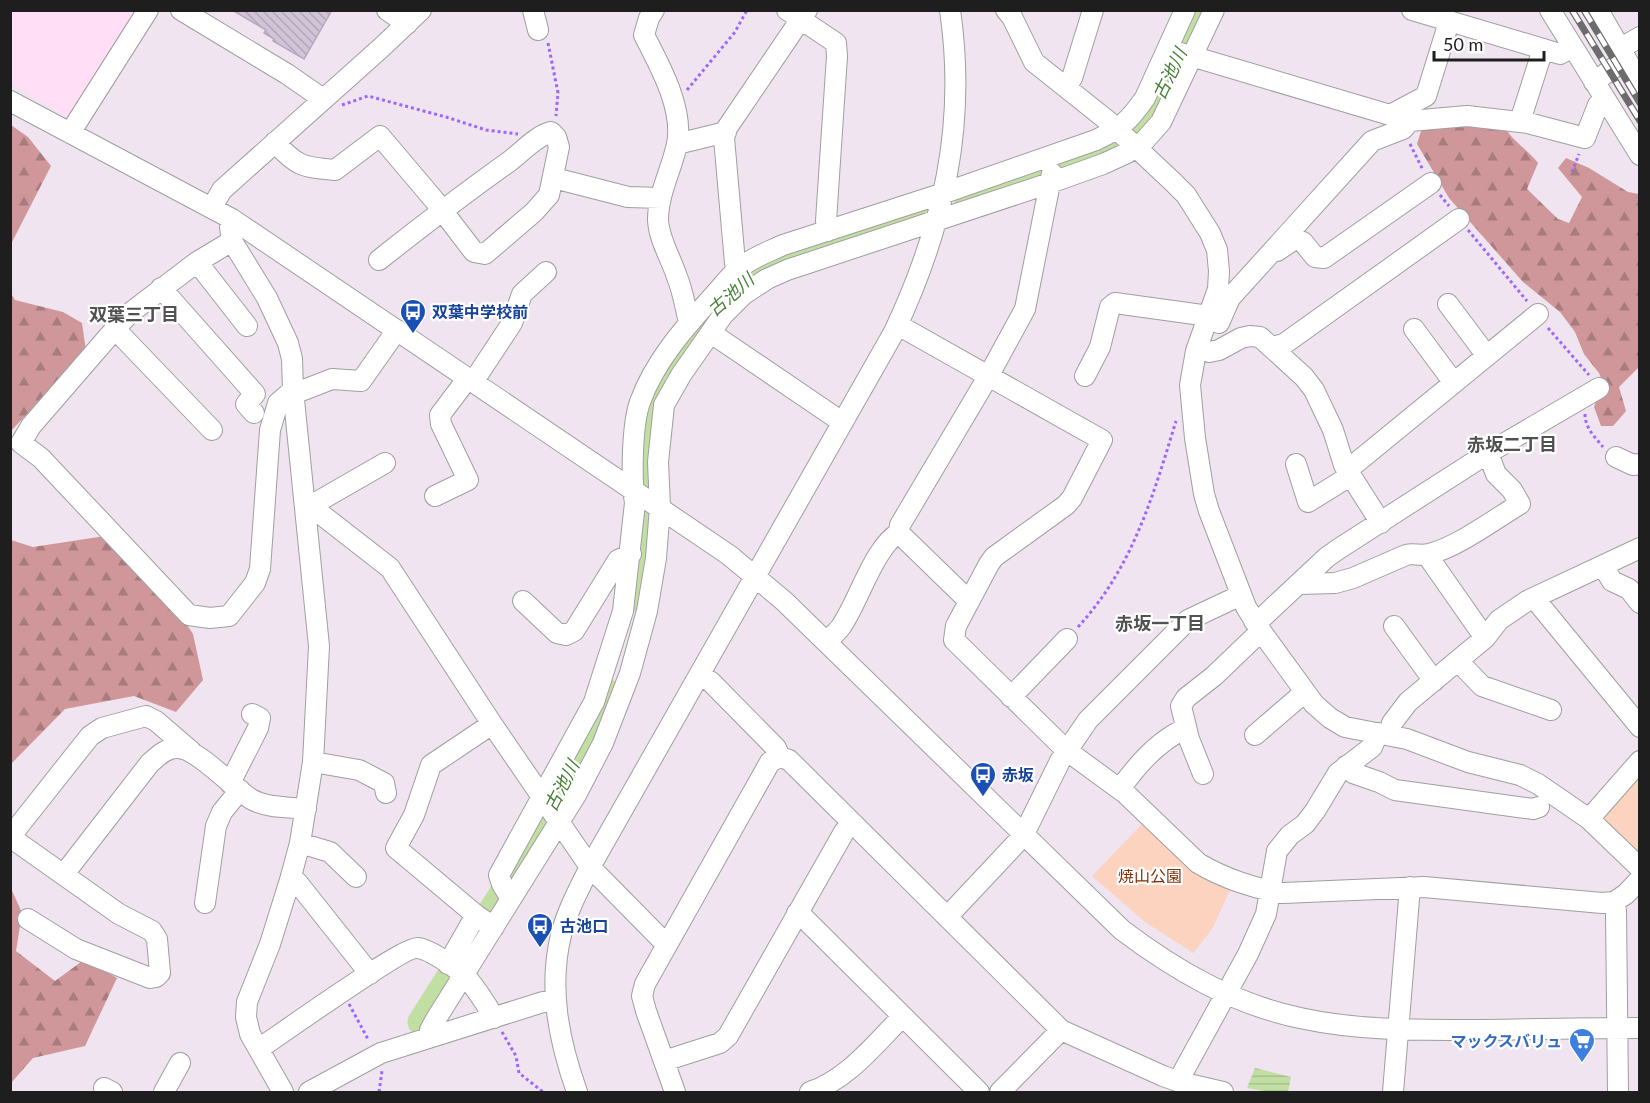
<svg xmlns="http://www.w3.org/2000/svg" width="1650" height="1103" font-family="Lato,'Noto Sans JP',sans-serif">
<defs>
<pattern id="forest-firs" width="22" height="20" patternUnits="userSpaceOnUse" patternTransform="scale(1.5)"><rect width="22" height="20" fill="#d0979a"/><path d="M5 1l3.5 6h-7zM16 11l3.5 6h-7z" fill="#a87b7d"/></pattern>
<pattern id="water-rules" width="6" height="5" patternUnits="userSpaceOnUse" patternTransform="scale(1.5)"><rect width="6" height="5" fill="#c2dfa3"/><path d="M0 2.5h6" fill="none" stroke="#a6bf8c"/></pattern>
<pattern id="building-back-hatch" width="6" height="6" patternUnits="userSpaceOnUse" patternTransform="scale(1.5)"><rect width="6" height="6" fill="#d1c4d6"/><path d="M-1 5l2 2M0 0l6 6M5-1l2 2" fill="none" stroke="#b3a8b7"/></pattern>
</defs>
<rect width="100%" height="100%" fill="#efe4f0"/>
<!-- education -->
<path fill="#ffdef6" d="M11,11H157L69,118L11,84Z"/>
<!-- forest -->
<path fill="url(#forest-firs)" d="M11,125L28,137L51,166L11,244Z
M1478,125L1505,128C1514,142 1528,150 1538,163L1527,189L1558,219L1569,223L1582,197L1558,168L1566,158L1589,168L1628,192L1639,194V367L1619,387L1626,411L1613,426H1601L1594,407L1603,383L1599,373L1584,354L1575,332L1560,312L1523,282L1449,198L1417,144L1422,128Z
M10,292L15,300L63,312L82,323L86,351L11,431Z
M105,536L132,542L193,634L203,680L176,712L134,696L65,709L11,764V540L33,547Z
M10,886L22,913L16,951L55,981L85,959L117,978L85,1046L33,1058L11,1083Z"/>
<!-- park -->
<path fill="#fbd3bf" d="M1639,774L1640,853L1638,855L1600,816Z
M1146,820L1233,884L1212,929L1193,953L1145,922L1092,876Z"/>
<!-- water -->
<path fill="url(#water-rules)" d="M1255,1068L1291,1077L1288,1092H1270L1247,1088Z"/>
<g fill="none" stroke-linecap="round" stroke-linejoin="round">
<!-- river -->
<path stroke="#c2dfa3" stroke-width="27" d="M967,197L1109,150L1125,142L1148,120L1200,10
M648,477L647,432L666,372L703,320L739,283L767,265L920,213
M630,599L646,526
M421,1022L525,858L590,731L605,691"/>
</g>
<!-- building -->
<path fill="url(#building-back-hatch)" stroke="#b9a6c2" stroke-width="1.5" d="M232,10H332L304,59L273,41L274,39L264,33L266,30Z"/>
<g fill="none" stroke-linecap="round" stroke-linejoin="round">
<defs>
<path id="minor" d="M181,10L287,74L323,99
M387,10L407,24
M533,10L538,30
M654,10L649,18L644,35C660,66 684,109 677,144C672,169 658,193 658,220C659,240 671,258 677,277C683,291 685,307 689,322
M787,10L836,43L837,56L826,221L828,231
M1006,10L1012,17L1034,62L1108,121L1173,182L1186,195L1210,233L1217,250L1219,271L1218,289L1196,351L1190,385L1195,438L1204,494L1209,511L1246,607L1261,631L1314,704L1330,718L1345,727L1407,739L1468,762L1520,775L1538,784L1589,819L1640,868
M1412,10L1560,54L1572,47
M1550,10L1640,155
M1598,10L1640,83
M1181,53L1390,115L1426,96L1449,22
M1594,82L1619,64L1626,45L1640,37
M1066,87L1072,78L1093,10
M10,101L232,219L729,555L784,601L1122,930C1175,970 1233,1004 1300,1018C1360,1031 1419,1030 1480,1030C1533,1029 1586,1028 1640,1028
M1522,115L1543,49
M70,133L148,10
M275,142C297,167 303,167 335,170L380,136L435,201L474,252L485,254L534,212L549,195L559,147L556,137L551,132C536,136 523,151 510,161C465,193 422,226 379,260
M677,144L726,132
M558,179L628,197L661,198
M212,207L222,190L382,47L421,10
M230,227L232,241L267,298L288,343L292,359L293,390L319,646L313,762L300,843L290,880L270,944L247,1002L246,1017L250,1034L283,1092
M232,241L197,262L130,313L115,329L31,426L21,443L41,458L189,615L210,618L229,616L255,583L260,569L270,430L278,403L293,390L301,391L332,379L361,381L397,330
M1277,251L1295,239L1303,242L1315,257L1324,258L1431,183
M197,262L247,326
M738,269L735,263L724,138L727,128L807,10
M161,288L255,394L246,404L254,413
M1448,304L1487,356
M1219,323L1230,298L1372,141L1403,129L1410,121L1467,116L1528,123L1585,138L1598,105L1605,100
M898,325L1102,440L1072,498L1066,505L994,557L989,564L956,626L954,640L1066,750L1126,794L1198,863C1223,878 1255,889 1283,893L1424,887L1602,903L1614,902
M115,329L212,430
M1414,329L1454,383
M711,333L842,422
M1272,347L1284,344L1459,219
M1209,352L1219,350L1241,338L1250,336L1260,337L1304,377L1314,390L1333,430L1344,465L1381,523
M1085,376L1100,347L1110,307L1115,303L1209,316
M473,382L512,323L522,294L546,272
M1616,457L1633,465L1640,464
M1296,464L1308,502L1350,476
M1344,465L1356,463L1538,314
M435,496L468,480L441,424L440,415L468,378
M305,509L322,515L390,568L492,724L590,867L660,938L667,943
M305,509L385,463
M1427,555L1485,638
M1603,566L1612,581L1629,589L1640,603
M1299,584L1335,583L1353,578L1406,555C1413,553 1421,556 1429,554C1456,548 1495,519 1520,504L1512,490L1496,474L1488,453
M1534,598L1640,727
M523,601L557,633L566,635L574,631L618,560L631,554
M969,601L899,533L900,525L989,375L1025,309L1052,173
M1254,621L1264,616L1327,557L1340,548L1488,453L1599,388
M1394,626L1434,681
M826,642C831,637 836,633 840,628C857,606 874,546 899,533
M1458,661L1482,686L1551,710
M700,675L711,682L776,748L780,757L789,760L1061,1030L1163,1076L1180,1082L1223,1092
M1011,697L1067,639
M492,724L431,765L414,815L396,848L476,915L494,927
M1255,735L1305,692
M1389,735L1392,723L1408,702L1485,638L1499,620L1527,601L1640,548
M313,762L359,770L384,783L386,793
M1346,766L1353,773L1379,782L1395,790L1533,809L1539,807
M1203,774L1189,739L1181,706L1186,698L1214,676L1261,631
M230,783L258,728L260,718L252,714
M1120,789C1137,765 1159,740 1185,729
M1589,819L1640,761
M10,837L119,914L152,931L157,939L160,973L156,977L150,978L76,949L28,919
M10,837L90,736L102,728L146,716L156,721L191,751
M300,843L330,852L356,877
M64,874L150,763C158,756 167,747 178,748C198,749 232,787 251,799C266,808 289,807 306,809
M290,880L297,882L370,974
M511,899L576,795L603,743L630,673L647,611L656,558L660,507L658,462L664,405L681,375L723,315L744,294L767,279L787,270L1050,183L1103,164L1127,153L1145,140L1161,122L1214,10
M205,903L216,826L222,812L240,790
M797,913L804,918L979,1092
M947,917L1023,836L1060,761L1088,720L1188,620L1241,595
M448,964L476,915
M429,1037L430,1030L436,1019L511,899L502,884L499,875L594,702L623,611L635,503C631,479 632,424 640,402C655,360 687,325 716,293C723,285 730,276 738,269C751,258 768,252 783,245L944,193L1096,140C1121,128 1129,121 1145,98L1185,10
M260,1048C281,1034 404,946 418,948C429,949 453,966 462,973C472,982 487,1005 494,1018
M664,1061L720,1043L728,1036L844,832L851,824
M1180,1082L1182,1074L1248,954L1266,914L1277,851L1290,835L1305,824L1315,811L1338,773L1372,747L1378,733
M104,1088L112,1092
M164,1092L180,1063
M309,1092L381,1053L543,1002H555
M577,1092C559,1041 548,989 561,935C567,911 579,889 590,867L894,332C943,228 967,126 950,10
M675,1092L646,1011L642,996L645,984L770,762L780,757
M810,1092C848,1079 874,1045 902,1017
M1000,1092L1061,1030
M1393,1092L1410,887
M1618,1092L1616,911L1614,902L1626,894L1640,879"/>
</defs>
<!-- minor casing -->
<use href="#minor" stroke="#9f9f9f" stroke-width="22"/>
<!-- path -->
<path stroke="#9d67fe" stroke-width="3" stroke-dasharray="3 3" stroke-linecap="butt" d="M548,43L558,93L556,116
M687,90L735,32L747,10
M342,105L368,96L446,117L486,130L518,134
M1410,144L1423,170
M1572,172L1579,154
M1440,195L1449,206
M1468,230L1527,301
M1548,328L1589,375
M1585,414C1585,428 1595,437 1603,447
M1078,627C1133,567 1153,496 1176,421
M349,1004L369,1041
M502,1032L516,1056L519,1073L543,1092
M379,1092L382,1071"/>
<!-- minor -->
<use href="#minor" stroke="#fff" stroke-width="20"/>
<defs>
<path id="rail" d="M1572,10L1640,121
M1584,10L1640,103"/>
</defs>
<!-- rail casing -->
<use href="#rail" stroke="#6c6c6c" stroke-width="7"/>
<!-- rail -->
<use href="#rail" stroke="#fff" stroke-width="4.5" stroke-dasharray="14" stroke-linecap="butt"/>
</g>
<!-- icons -->
<defs>
<symbol id="bus-pin" viewBox="-11 -11 22 30"><path d="M0 17L-7.5 6A9.5 9.5 0 1 1 7.5 6Z" fill="#1a4fb4" stroke="#fff"/><path d="M-5-6H5V4H4V6H2V4H-2V6H-4V4H-5ZM-3.5-4V0h7V-4ZM-3.5 1.2v1.5H-2V1.2ZM2 1.2v1.5H3.5V1.2Z" fill="#fff"/></symbol>
<symbol id="supermarket-pin" viewBox="-11 -11 22 30"><path d="M0 17L-7.5 6A9.5 9.5 0 1 1 7.5 6Z" fill="#3f7fe0" stroke="#fff"/><path d="M-6-5.5h2.5l.6 2H6L4.5 2H-2.5L-4.4-4H-6ZM-1.5 3.2a1.3 1.3 0 1 0 .1 0ZM3 3.2a1.3 1.3 0 1 0 .1 0Z" fill="#fff"/></symbol>
</defs>
<g fill-rule="evenodd">
<use href="#bus-pin" x="398" y="297" width="30" height="40"/>
<use href="#bus-pin" x="968" y="760" width="30" height="40"/>
<use href="#bus-pin" x="525" y="911" width="30" height="40"/>
<use href="#supermarket-pin" x="1567" y="1026" width="30" height="40"/>
</g>
<g text-anchor="middle" stroke-width="4.5" stroke-linejoin="round" paint-order="stroke">
<!-- transit labels -->
<g font-size="16" font-weight="bold" fill="#164399" stroke="#fff" text-anchor="start">
<text x="432" y="318">双葉中学校前</text>
<text x="1002" y="781">赤坂</text>
<text x="560" y="932">古池口</text>
</g>
<!-- park labels -->
<g font-size="16" fill="#803108" stroke="#fff">
<text x="1150" y="882">焼山公園</text>
</g>
<!-- shop labels -->
<g font-size="16" font-weight="bold" fill="#366cbe" stroke="#fff" text-anchor="end">
<text x="1562" y="1047">マックスバリュ</text>
</g>
<!-- water labels -->
<g font-size="18" font-style="italic" fill="#498137" stroke="#fff">
<text transform="translate(1170 74) rotate(-64)" y="6">古池川</text>
<text transform="translate(731 295) rotate(-41)" y="6">古池川</text>
<text transform="translate(562 786) rotate(-63)" y="6">古池川</text>
</g>
<!-- neighbourhood labels -->
<g font-size="18" font-weight="bold" fill="#515151" stroke="#fff">
<text x="134" y="321">双葉三丁目</text>
<text x="1512" y="451">赤坂二丁目</text>
<text x="1160" y="630">赤坂一丁目</text>
</g>
</g>
<!-- border -->
<rect width="1650" height="1103" fill="none" stroke="#1e1e1e" stroke-width="24"/>
<!-- scale -->
<path d="M1434 51v9h110v-9" fill="none" stroke="#1e1e1e" stroke-width="3"/>
<text x="1443" y="51" font-size="18" fill="#1e1e1e" stroke="#ffffff" stroke-width="4.5" paint-order="stroke">50 m</text>
</svg>
